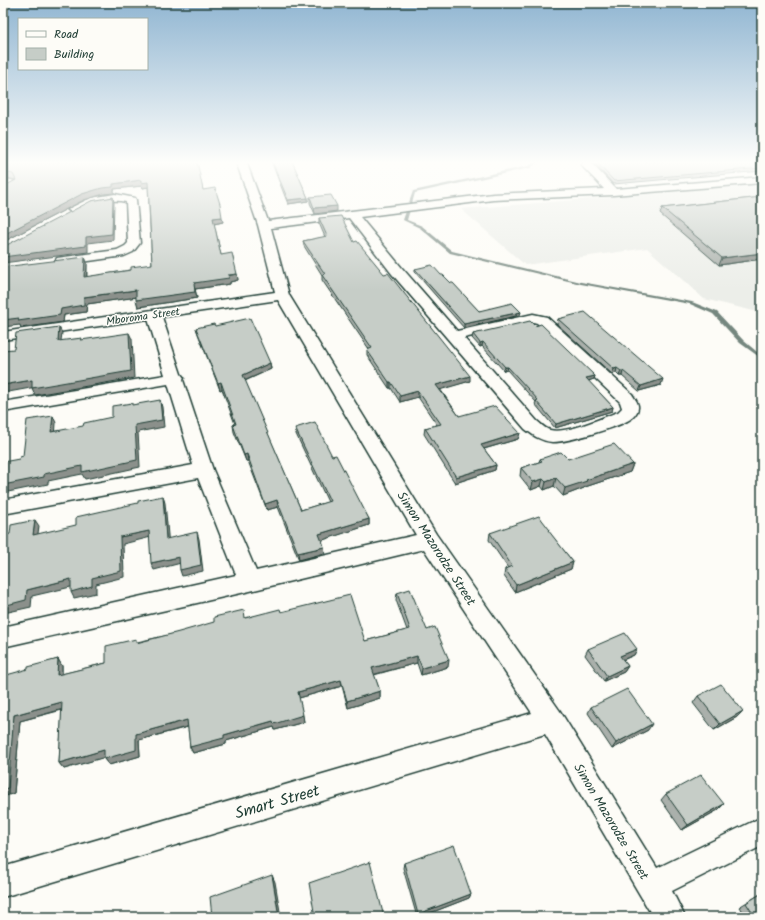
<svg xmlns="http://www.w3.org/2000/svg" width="765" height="920" font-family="Kalam,sans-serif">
<rect width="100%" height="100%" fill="#fdfcf7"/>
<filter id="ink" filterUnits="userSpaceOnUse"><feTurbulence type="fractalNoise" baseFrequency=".025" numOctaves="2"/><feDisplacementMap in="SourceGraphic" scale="8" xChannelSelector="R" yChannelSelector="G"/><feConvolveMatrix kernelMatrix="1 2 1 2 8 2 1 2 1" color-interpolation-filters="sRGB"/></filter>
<g filter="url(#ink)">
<!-- built -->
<path fill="#eceee9" d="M762,184V313L704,299L647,248L525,265L461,209L589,199Z"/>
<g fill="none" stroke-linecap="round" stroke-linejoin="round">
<!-- stream -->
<path fill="#75877f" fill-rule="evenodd" d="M536,161H540L530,168L415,193L407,220L422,226L452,251L581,282L692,302L717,312L744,341L762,356V359L740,343L713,314L690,304L581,284L450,253L420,228L403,220L413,191L528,166Z"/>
<defs>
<path id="street" d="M236,161H246L268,221L493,194L604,189L583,167L582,165L583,161H593L592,164L616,189L762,177V183L613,195L493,200L360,217L402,268L457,331L533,314L547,317L632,394C634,398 639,403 638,408C638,412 633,418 629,420C618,427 566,443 552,442C541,441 534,436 525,429L392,274L349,218L271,228L289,295L436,534L560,711L657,868L762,817V846L672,891L685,917H653L545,734L3,897V867L532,713L424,549L250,591L3,647V627L236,575L198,478L3,514V500L193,465L168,384L3,412V402L165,375L148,319L3,340V332L275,292L258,225ZM278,300L416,535L256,571L213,470L183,380L184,378L181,374L162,317ZM533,322L537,323L620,402L622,408L618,412C601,418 568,434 550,430C545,429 541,424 537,421L464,338Z
M3,178L15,181L17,185L3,193V186L5,185L3,184Z
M115,194L135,198L136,200L140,243L133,252L124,256L61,265L57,264L55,261L57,258L117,250L125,246L128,243L126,202C103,197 94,209 74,213L68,210L70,208L91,198Z"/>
</defs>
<!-- street casing -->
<use href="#street" stroke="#1f3d34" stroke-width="3"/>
<!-- street -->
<use href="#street" fill="#fdfcf7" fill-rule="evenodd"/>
</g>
<!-- wall -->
<path fill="#aab0ab" stroke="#1f3d34" d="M3,161H197L198,171L203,190L223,222L214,224L221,255L237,274L238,280L230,282V284L195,289L197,298L138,307L136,297L87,304L86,312L64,315L63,322L21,328L20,325L85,257L87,263V277L131,270L152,264L148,187L143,188L142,186L114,189V193L104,194L84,200L5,241L4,238L3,239V187L16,180H15L3,177Z
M271,161H292L308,198V201L288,204Z
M595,161H762V171L613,184L595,164Z
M310,197L337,211L315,214L310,203Z
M762,197V259L719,265L660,214L662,208Z
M319,218L354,242L470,381L440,389L459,416L520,433L518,439L484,449L496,465L495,470L455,483L424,434L425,428L437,425L418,397L400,402L391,388H389L367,355V350L369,349L322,280V275L304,246L303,241L325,237L319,223Z
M415,269L441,275L451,283L479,311L520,315L464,328L415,272Z
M558,319L661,385L639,391L622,376H619L616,373L612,374L557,324Z
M215,326L270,363L271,369L245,381L301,510L328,502L296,434L295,428L332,456L369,519V525L322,540L324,547L325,553L299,560L278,507L267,510L248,461H246L234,432L233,425L235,424L222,389L220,390L198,334L196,328Z
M535,326L595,376L594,379L588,381L613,407L612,411L555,428L535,404L536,402L507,370L504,371L482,346L480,347L472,338L473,334Z
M540,459H568L633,464L630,472L585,487L584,488L563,496L554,486L544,490L541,486L531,490L520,476L521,468L539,462Z
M549,529L548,531L573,562L571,569L515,592L504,576L505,569L508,568L489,540L490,533Z
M397,593L427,630L448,667L421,675L417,663L374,675L380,691V698L348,708L342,686L299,698L304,722L275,730L274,727L226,741V744L193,753L190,747L188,727L139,740L140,756L109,765L104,759V757L64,769L59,763L62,710L20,721L14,793L3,797L28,669L58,659L62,666V674L106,663L137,642L246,618L281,612L365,641L407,630L396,600Z
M588,649H637L634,655L623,660L628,666L624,672L604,681L585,655Z
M698,696L737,717L714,730L693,703Z
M591,707L648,730L612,749L588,713Z
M666,794L724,804L718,810L682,830L661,800Z
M404,863L471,894L469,898L420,917H417L403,868Z
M762,893V917H746L739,907Z"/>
<!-- shaded-wall -->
<path fill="#8b908b" stroke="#1f3d34" d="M141,180L148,182L149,187L143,188L142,186L114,189V193L104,194L84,200L5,241L4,238L3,239V231L82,194L113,184Z
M113,197L114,203L113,240L88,243V252L3,263V257L86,237Z
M308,198V201L288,204V200Z
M337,206V211L315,214L314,208Z
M222,217L223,222L214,224L213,218Z
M762,253V259L719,265L722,258Z
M85,257L87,263L86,283L84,277Z
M237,274L238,280L230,282V284L195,289L197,298L138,307L136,300L194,283Z
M136,290L138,297L87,304L86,312L64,315L63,322L21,328L20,325L3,327V320L61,309L84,297Z
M521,312L520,315L464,328V324Z
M59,327L62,333L60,348L58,341Z
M129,333L132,339L134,378L35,395L32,388Z
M483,342L482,346L480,347V343Z
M270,363L271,369L244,381L243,375Z
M505,367H508L507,370L504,371Z
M617,368L616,373L612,374L614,369Z
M621,371H623L622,376H619Z
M470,376V381L436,391V385Z
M595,376L594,379L585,382L586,378Z
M663,379L661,385L639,391L641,386Z
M32,380L36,387L3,393V385Z
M221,382L222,389L220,390L218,383Z
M389,382H391V388H389Z
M418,391V397L400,402V396Z
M160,400L162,407L164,427L138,432L140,467L85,479L82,474L48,481V484L3,493V485L44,474L135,425Z
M613,407L612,411L555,428L556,424Z
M53,416L56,423L55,439L51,432Z
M520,433L518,439L480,450L481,445Z
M247,454L248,461H246L244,455Z
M633,464L630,472L585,487L584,488L563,496L565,488L586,480Z
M496,465L495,470L455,483L456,477Z
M556,478L554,486L544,490L546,482Z
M543,479L541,486L531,490L533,482Z
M163,496L165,503L169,546L166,539Z
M277,500L278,507L267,510L265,504Z
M369,519V525L320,541L319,534Z
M35,520L39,526L37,541L33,535Z
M149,531L151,537L123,544L124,577L96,584V593L74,598L71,592L120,537Z
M197,532L199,539L203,571L182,576L180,570Z
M324,547L325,553L299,560L298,553Z
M179,557L181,563L154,570L151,563Z
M573,562L571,569L515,592L516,585Z
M71,579L75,586L32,596L31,607L4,613L3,611V606L27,590Z
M637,649L634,655L617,662L620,656Z
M417,656V663L372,675V668Z
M58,659L62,666V682L57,675Z
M449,660L448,667L421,675L422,668Z
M628,666L624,672L604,681L607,676Z
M341,680L342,686L299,698L298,692Z
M380,691V698L348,708L347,701Z
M62,702L67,708L20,721L14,793L3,797V789L14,715Z
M743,711L737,717L714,730L720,724Z
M303,715L304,722L275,730L274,727L226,741V744L193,753L190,747L224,735L273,721Z
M187,720L190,726L139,740L140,756L109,765L104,759L136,734Z
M652,724L648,730L612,749L616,743Z
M104,750L109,756L64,769L59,763Z
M724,804L718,810L682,830L688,825Z
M272,875L275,882L281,917H279Z
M471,894L469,898L420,917H418V914Z"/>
<!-- building -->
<path fill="#c6cdc7" stroke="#1f3d34" d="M3,161H197L203,190L215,188L220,204L222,217L213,218L221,255L232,253L237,274L228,275L229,278L194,283L195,292L136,300V290L84,297V305L61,309L60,315L18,321L19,318L3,320V267L85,257L84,277L131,270V267L152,264L148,182L141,183V180L113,184V187L102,188L82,194L3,235L4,231H3V187L16,180L13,174L3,172Z
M272,161H292L308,198L288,200Z
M595,161H762V168L614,181Z
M331,195L337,206L314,208L310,197Z
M113,197L112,234L86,237V246L3,257V247L91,201Z
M762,197V253L722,258L662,208Z
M341,216L354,242L357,241L384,274L388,273L470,376L436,385L459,416L495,406L520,433L481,445L496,465L456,477L425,428L441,424L418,391L400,396L391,382H389L367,350L372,348L322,275L325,274L303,241L327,236L319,218Z
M432,265L441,275H443L451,283H453L479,311L512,303L521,312L464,324L415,269Z
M585,312L663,379L641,386L623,371H621L617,368L614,369L558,319Z
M250,318L270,363L243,375L301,510L330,501L295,428L315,422L332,456L336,455L369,519L319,534L324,547L298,553L277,500L265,504L247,454L244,455L233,425L236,424L221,382L218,383L196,328L214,324L215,326Z
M530,321L535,326L541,324L595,376L586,378L613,407L556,424L536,401L538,400L508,367H505L483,342L480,343L473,334Z
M59,327L58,341L82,338L81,340L129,333L131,371L32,388V380L3,385V350L14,349L16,333Z
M160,400L162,420L135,425L137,460L82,472V466L44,474V477L3,485V462L19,459L20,457L23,456L27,420L53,416L51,432L83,426L84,423L112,417V406L132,403V405Z
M614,444L633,464L586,480L587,481L565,488L556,478L546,482L543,479L533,482L521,468L542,461L540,459L561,452L568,459Z
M163,496L166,539L197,532L201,565L180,570L179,557L151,563L149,531L120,537L121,571L92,578V586L71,592V579L27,590L26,600L3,606V536L10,534L11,525L35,520L33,535L76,525V517L138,503V501Z
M539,516L549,529L548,530L573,562L516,585L505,569L512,566L490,533Z
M410,589L427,630L435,627L449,660L422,668L417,656L372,668L380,691L347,701L341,680L298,692L303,715L274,724L273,721L224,735V738L190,747L187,720L136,734V750L104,759V750L59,763L62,702L14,715L8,788L3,789V676L28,669V667L58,659L57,675L106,663V646L136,639V643L179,632L214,622V617L244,610L245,618L280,609L281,612L350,595L365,641L410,629L397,593Z
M625,633L637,649L620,656L628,666L607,676L588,649Z
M721,684L743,711L720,724L698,696Z
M627,689L652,724L616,743L591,707Z
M701,775L724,804L688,825L666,794Z
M454,845L471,894L418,914L404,863Z
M370,862L384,917H315L309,883Z
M272,875L279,917H212L210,897Z
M762,893V917H755L746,903Z"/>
</g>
<!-- sky -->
<linearGradient id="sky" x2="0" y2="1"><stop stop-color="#91b6d2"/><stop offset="0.56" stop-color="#fefefb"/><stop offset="1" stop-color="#fefefb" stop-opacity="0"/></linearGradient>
<rect width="765" height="290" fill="url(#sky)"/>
<g text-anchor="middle" stroke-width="3" stroke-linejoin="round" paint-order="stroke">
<!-- far-street labels -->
<g font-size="11" fill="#1f3d34" stroke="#fdfcf7">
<text transform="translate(143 316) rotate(-8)" y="4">Mboroma Street</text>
</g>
<!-- street labels -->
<g font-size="13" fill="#1f3d34" stroke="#fdfcf7">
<text transform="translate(437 548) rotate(57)" y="5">Simon Mazorodze Street</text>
<text transform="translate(612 821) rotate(59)" y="5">Simon Mazorodze Street</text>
</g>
<!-- near-street labels -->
<g font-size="16" fill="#1f3d34" stroke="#fdfcf7">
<text transform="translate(277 801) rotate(-16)" y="6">Smart Street</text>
</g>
</g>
<!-- margin -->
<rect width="765" height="920" fill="none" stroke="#fdfcf7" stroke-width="16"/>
<rect x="8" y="8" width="749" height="904" fill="none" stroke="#1f3d34" stroke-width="1.5" filter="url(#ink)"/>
<!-- legend -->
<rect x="18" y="18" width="130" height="52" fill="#fdfcf7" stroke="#a4b0a9"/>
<rect x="26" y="31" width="20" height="6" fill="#fdfcf7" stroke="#a4b0a9"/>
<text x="54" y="38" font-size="12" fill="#1f3d34">Road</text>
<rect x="26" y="48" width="20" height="12" fill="#c6cdc7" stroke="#a4b0a9"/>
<text x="54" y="58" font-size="12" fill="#1f3d34">Building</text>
</svg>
